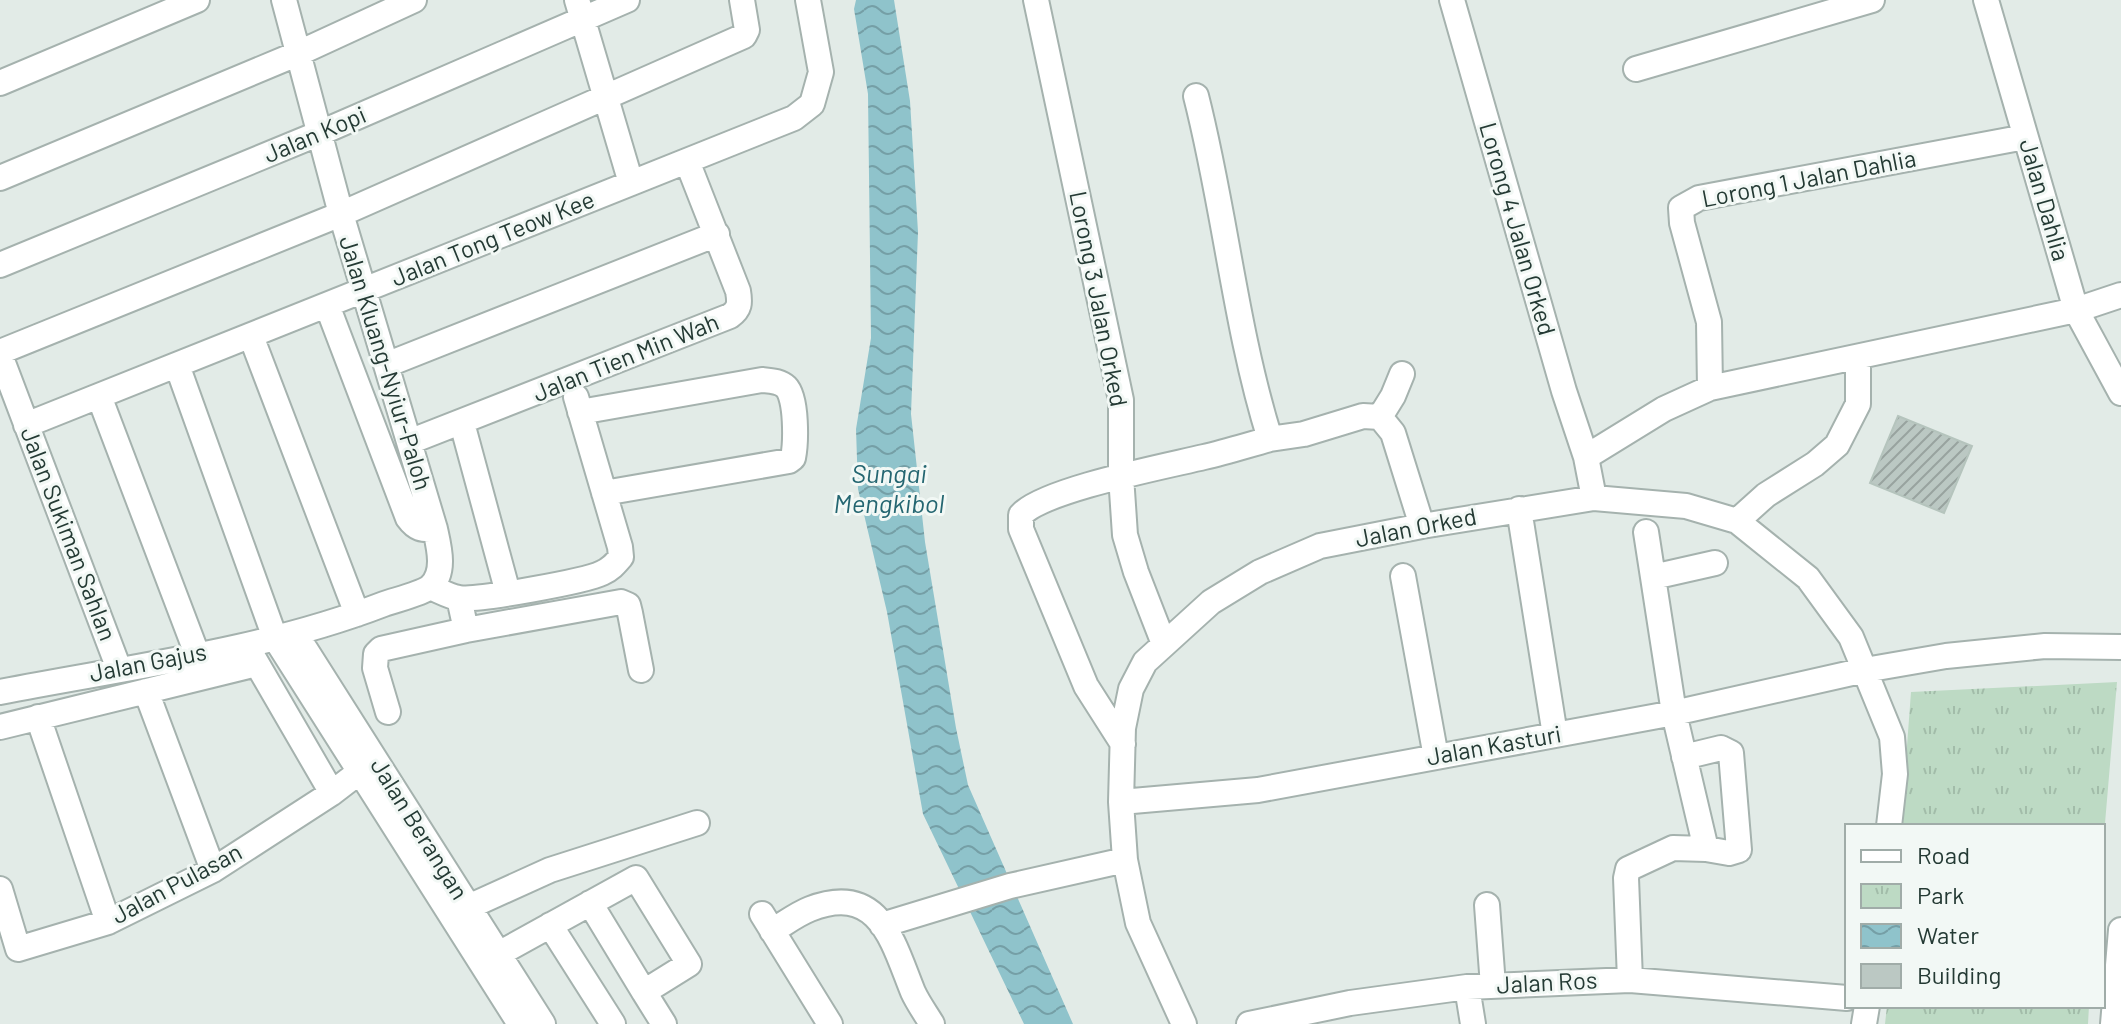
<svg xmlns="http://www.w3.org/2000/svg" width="2121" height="1024" font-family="Barlow,sans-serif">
<defs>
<pattern id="park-tufts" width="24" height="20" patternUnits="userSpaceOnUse" patternTransform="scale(2)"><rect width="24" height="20" fill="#bddac4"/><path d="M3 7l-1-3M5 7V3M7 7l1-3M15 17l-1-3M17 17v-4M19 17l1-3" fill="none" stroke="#a2bca9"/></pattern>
<pattern id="water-waves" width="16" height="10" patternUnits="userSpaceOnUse" patternTransform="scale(2)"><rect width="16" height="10" fill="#8fc3cb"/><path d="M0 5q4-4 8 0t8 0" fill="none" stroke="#759fa6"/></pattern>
<pattern id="building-hatch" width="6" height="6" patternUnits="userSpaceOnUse" patternTransform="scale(2)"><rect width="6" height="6" fill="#bbc8c3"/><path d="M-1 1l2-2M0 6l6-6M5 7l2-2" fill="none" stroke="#98a39f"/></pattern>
</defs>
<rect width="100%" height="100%" fill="#e2ebe7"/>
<!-- park -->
<path fill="url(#park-tufts)" d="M2117,682L2103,847V826H1901L1911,692Z
M1887,1006H2089L2088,1024H1885Z"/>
<!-- water -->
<path fill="url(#water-waves)" d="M856,0H894L910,101L918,232L911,414L925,542L956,728L968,785L1073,1024H1024L923,814L887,612L858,489L856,429L871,338L868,94L854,9Z"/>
<!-- building -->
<path fill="url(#building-hatch)" stroke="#b5c4bd" stroke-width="2" d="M1898,416L1972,446L1944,513L1870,483Z"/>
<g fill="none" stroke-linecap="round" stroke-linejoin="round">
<defs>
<path id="minor" d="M577,0L631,183
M1036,0L1121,400V476L1125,535L1136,572L1164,644
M1452,0L1564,391L1586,457L1594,498
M1986,0L2076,310L2121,393
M1636,69L1872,0
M0,83L197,0
M1196,96C1225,209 1235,327 1270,439L1304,434L1363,416L1380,417L1393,433L1422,526
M0,178L299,53L414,0
M0,265L320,133L627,0
M327,305L408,518C416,529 422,530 435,529
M251,336L357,614
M0,352L341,214L744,36L747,30L742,0
M0,355L119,669
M177,365L275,638L520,1024
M386,365L717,234
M1710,388L1709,322L1682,223L1681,208L1699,198L2025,137
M99,396L197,654
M580,412L762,380C771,381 780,381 786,387C797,398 796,443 793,458L789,461L604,493
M1380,417L1393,396L1402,374
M462,423L508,593
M26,425L794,118L812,104L821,72L808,0
M409,442L730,316C740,309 740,303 738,291L687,161
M1586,457L1664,409L1710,388L2076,310L2121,295
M1519,509L1555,735
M1737,521L1766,495L1815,464L1837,445L1858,404V357
M1403,576L1436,757
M1653,577L1715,563
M430,587C438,590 450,597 459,598C477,601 586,581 602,573C611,569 615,564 621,557L620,547L576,397
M459,598L466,630L621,602L628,605L630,613L641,670
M295,633L543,1024
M249,650L332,793
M146,691L213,870
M0,692C128,667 262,651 384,604C395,600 421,594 430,587C446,573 439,547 435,529L341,214L284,0
M388,712L375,668L376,654L381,649L466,630
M38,717L108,922
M0,727L257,664
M1123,744L1086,686L1021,529V515C1042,490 1167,466 1204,457C1226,452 1248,445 1270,439
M1684,757L1721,748L1731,753L1739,850L1729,853L1706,849
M1121,802L1258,790L1674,713L1865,670L1946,656L2045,646L2121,647
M0,889L18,949L108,922L213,870L332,793L375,760
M590,903L644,992
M1487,905L1493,986
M453,914L550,870L697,823
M762,914L830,1024
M550,925L613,1024
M882,925L1010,886L1125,860
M772,931C784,924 797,914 810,909C880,882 893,943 913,992C918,1003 926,1014 932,1024
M484,962L636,878L689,964L644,992L664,1024
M1630,980L1626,878L1628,869L1673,848L1706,849L1674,713L1646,532
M1467,987L1473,1024
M1184,1024L1138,923L1125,860L1121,802L1123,728L1131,689L1145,662L1211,602L1260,572L1320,546L1422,526L1594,498L1686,506L1737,521L1808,578L1851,637L1892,737L1895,774L1889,826
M1249,1024L1350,1003L1467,987L1630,980L1847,998
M1864,1024L1867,1006
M2113,1024L2121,930"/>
</defs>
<!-- minor casing -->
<use href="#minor" stroke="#a5b2ae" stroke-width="28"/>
<!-- minor -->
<use href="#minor" stroke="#fff" stroke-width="24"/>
</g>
<g text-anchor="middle" stroke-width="6" stroke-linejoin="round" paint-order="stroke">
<!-- street labels -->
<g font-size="24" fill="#243a34" stroke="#f2f8f5">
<text transform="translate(315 135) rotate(-23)" y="8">Jalan Kopi</text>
<text transform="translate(1809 179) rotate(-11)" y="8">Lorong 1 Jalan Dahlia</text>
<text transform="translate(2044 200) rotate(74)" y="8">Jalan Dahlia</text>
<text transform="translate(1517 229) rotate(74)" y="8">Lorong 4 Jalan Orked</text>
<text transform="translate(493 239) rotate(-22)" y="8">Jalan Tong Teow Kee</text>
<text transform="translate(1098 299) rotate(79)" y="8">Lorong 3 Jalan Orked</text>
<text transform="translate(626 358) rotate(-22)" y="8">Jalan Tien Min Wah</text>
<text transform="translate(385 363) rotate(73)" y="8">Jalan Kluang-Nyiur-Paloh</text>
<text transform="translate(1416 528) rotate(-11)" y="8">Jalan Orked</text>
<text transform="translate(68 534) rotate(69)" y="8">Jalan Sukiman Sahlan</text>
<text transform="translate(148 663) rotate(-11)" y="8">Jalan Gajus</text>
<text transform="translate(1494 746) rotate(-10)" y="8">Jalan Kasturi</text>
<text transform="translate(419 829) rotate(58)" y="8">Jalan Berangan</text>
<text transform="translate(177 884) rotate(-28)" y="8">Jalan Pulasan</text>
<text transform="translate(1547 983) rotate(-3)" y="8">Jalan Ros</text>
</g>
<!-- water labels -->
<g font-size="26" font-style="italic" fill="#246671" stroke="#f2f8f5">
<text x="889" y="483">Sungai<tspan x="889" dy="30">Mengkibol</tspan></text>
</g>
</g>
<!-- legend -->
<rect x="1845" y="824" width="260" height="184" fill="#f2f8f5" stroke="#a0aca8" stroke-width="2"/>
<rect x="1861" y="850" width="40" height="12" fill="#ffffff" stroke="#a0aca8" stroke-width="2"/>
<text x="1917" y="864" font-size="24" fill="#243a34">Road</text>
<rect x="1861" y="884" width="40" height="24" fill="url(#park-tufts)" stroke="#a0aca8" stroke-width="2"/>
<text x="1917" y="904" font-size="24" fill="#243a34">Park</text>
<rect x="1861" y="924" width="40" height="24" fill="url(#water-waves)" stroke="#a0aca8" stroke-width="2"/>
<text x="1917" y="944" font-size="24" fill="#243a34">Water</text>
<rect x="1861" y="964" width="40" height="24" fill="#bbc8c3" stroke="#a0aca8" stroke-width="2"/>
<text x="1917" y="984" font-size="24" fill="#243a34">Building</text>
</svg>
